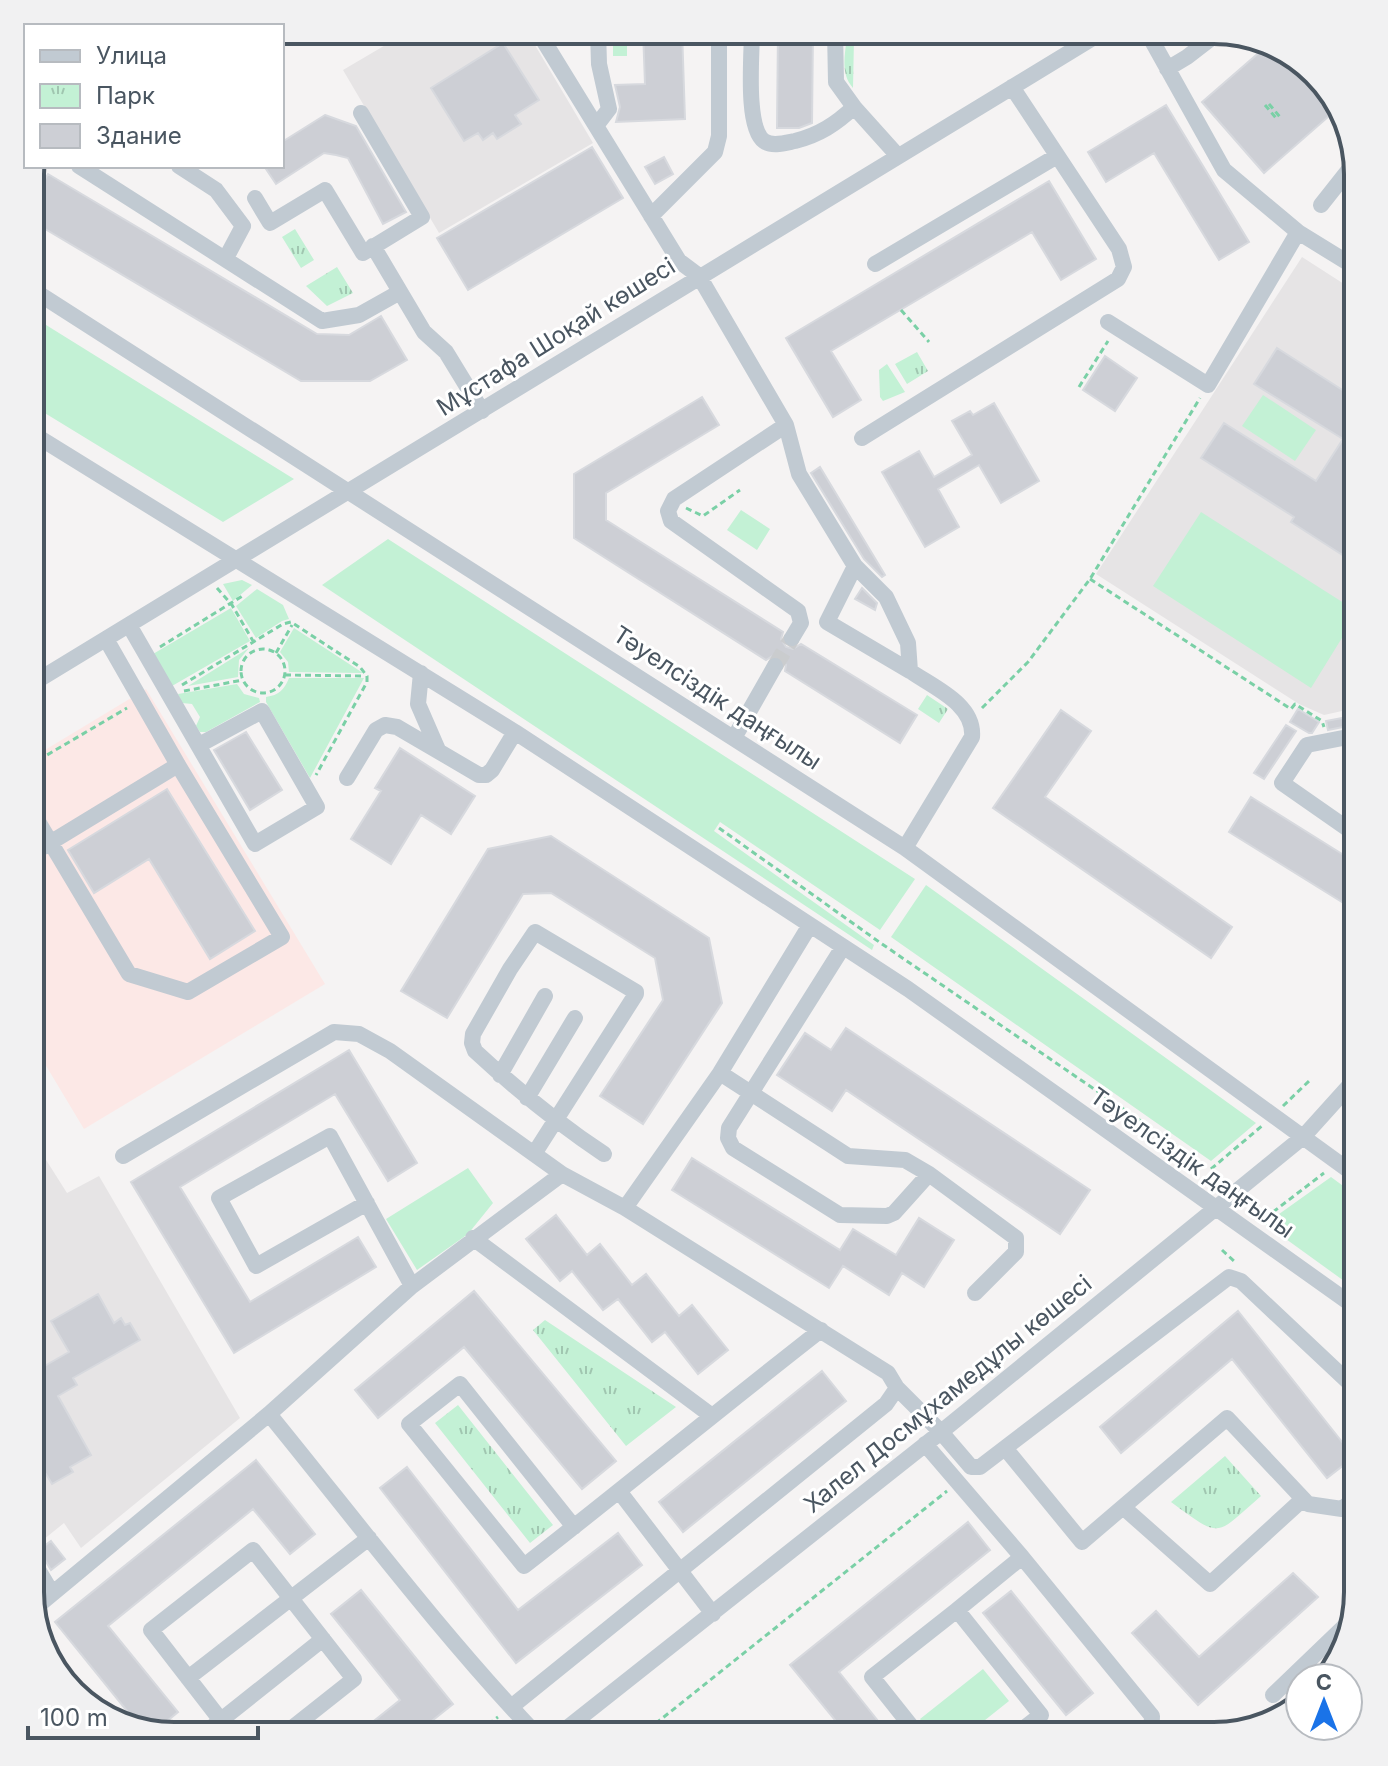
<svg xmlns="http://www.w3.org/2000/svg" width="1388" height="1766" font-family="Inter,sans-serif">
<defs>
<pattern id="park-tufts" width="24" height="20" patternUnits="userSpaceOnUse" patternTransform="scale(2)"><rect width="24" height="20" fill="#c3f1d5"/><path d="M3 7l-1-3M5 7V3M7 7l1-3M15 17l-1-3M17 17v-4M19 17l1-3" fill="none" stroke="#a0c6b0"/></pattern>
</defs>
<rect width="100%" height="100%" fill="#f5f3f3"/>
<!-- education -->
<path fill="#e6e4e5" d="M411,30H526L593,143L439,233L343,70Z
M1302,257L1358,293V699L1351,709L1324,715L1299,704L1096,574Z
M41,1152L67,1193L99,1176L240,1418L81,1548L64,1523L38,1544L30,1531V1159Z"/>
<!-- medical -->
<path fill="#fce8e6" d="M146,689L325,984L84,1129L30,1039V759Z"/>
<!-- grass -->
<path fill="#c3f1d5" d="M30,315L294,479L223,522L30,404Z
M887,364L905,392L883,401L880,397L879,370Z
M1263,395L1316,430L1295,461L1242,426Z
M741,510L770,529L757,550L727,530Z
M1201,512L1358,612L1311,688L1153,586Z
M388,539L915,879L880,930L720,822L714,831L874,945L872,950L322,585Z
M242,580L252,585L233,601L223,584Z
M257,589L283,605L289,619L282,621L256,638L236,606Z
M231,608L250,641L172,686L153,654Z
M294,628L363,673L289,672L288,662L280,652Z
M249,648L239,660L238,677L188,686Z
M289,678H364L310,778L266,702V697C279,695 284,690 289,678Z
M237,684L244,694L259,698L260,702L206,732H200L196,726L200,717L192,704L182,703L178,694Z
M926,885L1256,1123L1211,1161L891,937Z
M468,1168L493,1203L468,1234L417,1270L386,1219Z
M1331,1177L1358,1197V1291L1265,1224Z
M983,1669L1009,1701L965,1736H933L920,1719Z"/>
<!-- park -->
<path fill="url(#park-tufts)" d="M613,37H627V56H613Z
M854,39L853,88C842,76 844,60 846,44Z
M295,229L314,260L301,268L282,237Z
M337,267L353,293L327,306L306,286Z
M917,352L928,371L907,384L895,364Z
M927,695L948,709L939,723L918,709Z
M545,1320L676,1407L626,1446L533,1330Z
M458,1405L553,1525L530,1543L435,1423Z
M1225,1456L1261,1496C1214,1537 1222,1539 1171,1502Z"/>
<!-- building -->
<path fill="#cdcfd5" stroke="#d7d9de" stroke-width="2" d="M643,30H682L685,119L616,122L620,107L615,85L645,84Z
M778,30H813L812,123L799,128H777Z
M503,43L539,100L515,115L521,124L497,139L493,133L483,140L478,133L464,141L431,88Z
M1269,44L1281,48L1336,110L1264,173L1202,102Z
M1166,105L1249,242L1219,260L1154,153L1106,182L1088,152Z
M325,115L356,126L406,212L383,224L348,158L336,155L324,153L276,184L264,166H282V142Z
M592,147L623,198L468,290L437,238Z
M664,157L673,174L655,184L645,167Z
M48,174L317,334L349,335L381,316L407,360L370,381H301L30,220V204Z
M1049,181L1096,259L1061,280L1032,232L831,351L861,400L833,417L786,338Z
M1277,348L1358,400V565L1291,522L1294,517L1201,458L1224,423L1316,481L1343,439L1254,384Z
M1105,356L1137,378L1115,411L1083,390Z
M702,397L719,425L606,493V520L783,632L781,639L786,647L793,649L801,644L917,715L900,743L785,671L786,665L781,657L774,655L766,660L574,538V474Z
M994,403L1039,481L1001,503L979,465L938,489L959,527L925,547L882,472L919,451L934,477L972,455L952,421L970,411L973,415Z
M820,467L885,575L882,577L864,559L811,473Z
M862,588L877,603L875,610L855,599Z
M1298,709L1319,722L1312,733H1309L1290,722Z
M1061,710L1091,731L1045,797L1232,927L1211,958L993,808Z
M1358,715V724L1328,730L1326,721Z
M1286,725L1296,731L1264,779L1254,773Z
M246,732L282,790L250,810L214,750Z
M400,748L475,796L451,834L421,815L391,864L351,839L381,791L375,788Z
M167,789L255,931L210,959L149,859L94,893L68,850Z
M1251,797L1358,864V912L1229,832Z
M551,836L709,938L722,1003L643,1124L600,1096L663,1000L655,958L551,893L523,894L447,1018L401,991L488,849Z
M846,1028L1090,1190L1060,1234L846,1090L832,1111L777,1075L805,1033L831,1050Z
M349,1050L417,1163L388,1181L335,1094L180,1187L250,1302L358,1237L376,1267L234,1353L131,1182Z
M692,1158L840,1250L853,1229L896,1255L919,1218L954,1240L924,1287L902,1273L889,1295L843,1266L829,1288L672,1190Z
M556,1215L587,1255L600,1244L632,1285L646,1274L679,1316L692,1305L728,1350L698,1374L665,1332L652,1342L618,1299L603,1310L572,1271L560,1281L526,1239Z
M474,1291L616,1461L582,1489L464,1347L378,1418L355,1390Z
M98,1294L114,1323L121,1318L125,1325L130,1323L140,1340L73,1378L77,1385L58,1396L91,1455L70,1467L73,1472L52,1484L46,1474L41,1477L30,1458V1402L35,1399L30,1389V1350L41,1368L69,1352L51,1321Z
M1238,1311L1354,1457L1327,1478L1232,1359L1121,1453L1100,1427Z
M822,1371L846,1401L683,1532L659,1502Z
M256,1460L315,1534L290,1554L253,1509L108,1626L178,1712L155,1731L140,1727L55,1622Z
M407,1467L518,1610L618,1533L642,1565L516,1663L380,1488Z
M968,1522L990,1550L839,1672L890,1736H848L790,1665Z
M51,1541L65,1559L51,1570L39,1550Z
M1293,1573L1318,1597L1198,1705L1132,1633L1156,1611L1199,1657Z
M361,1590L453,1704L413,1736H355L400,1700L331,1614Z
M1011,1591L1093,1693L1066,1715L983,1613Z
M1345,1641L1339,1664L1325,1678H1307Z"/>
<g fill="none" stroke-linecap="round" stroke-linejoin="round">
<!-- minor-tunnel -->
<path stroke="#caccce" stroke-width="16" stroke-dasharray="16 8" stroke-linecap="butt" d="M775,666L792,638"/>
<!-- path -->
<path stroke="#7ad0a6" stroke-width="3" stroke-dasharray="6 4" stroke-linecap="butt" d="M1269,104L1280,117
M1265,105L1276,118
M901,310L929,342
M1079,387L1108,341
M686,508L703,516L740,490
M1090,579L1291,709L1295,704L1322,721L1324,727
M217,588L232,605L253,641
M160,647L244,595
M241 671a22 22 0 1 1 44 0a22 22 0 1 1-44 0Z
M276,653L292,625
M285,675L365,676
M182,685L283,624L291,622L360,667L367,676V682L316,775
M184,691L243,680
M982,708L1028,662L1090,579L1200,398
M30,765L127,708
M719,828L882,944L1195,1158
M1283,1106L1309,1081
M1349,1111L1358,1119
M1349,1154L1358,1147
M1211,1169L1263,1125
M1273,1212L1324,1173
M1222,1250L1234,1261
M472,1736L498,1717
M640,1736L947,1491"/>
<!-- minor -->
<path stroke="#c1cad2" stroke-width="16" d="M537,30L679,261L699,276L786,425L674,499L668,511L671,521L798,611L801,623L792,638
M752,30C752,54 745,127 764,141C772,147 785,143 795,141C819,135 836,124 854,107L898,156
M835,30L836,82L854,107
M1167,69L1187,57L1222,30
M596,126L609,109L599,64L598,30
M79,166L322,321L359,315L400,292
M179,166L216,190L243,226L226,258
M255,198L270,223L325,190L363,253L422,217L361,113
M1321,205L1355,162
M651,216L715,152L719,136V30
M1298,232L1358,269
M373,246L424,332L446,352L482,411
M875,264L1057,156
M30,288L905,848L1358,1177
M1108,322L1208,385L1298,232L1224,170L1146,30
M786,425L799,474L855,566L886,597L908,643L910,671C933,687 975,704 972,737L905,848
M30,432L515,732L908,989L1358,1309
M862,438L1118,279L1124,267L1119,249L1012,87
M855,566L827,622L910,671
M129,625L255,844L317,807L262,711L199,745
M421,673L418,704L438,750
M30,685L1106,30
M734,738L775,666
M347,778L376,730L385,725L397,727L479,775H486L492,770L515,732
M30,808L129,974L188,992L282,937L178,765L106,639
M1358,836L1282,783L1307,745L1358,735
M30,855L178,765
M843,947L729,1128L728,1138L733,1148L840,1215L887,1216L894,1213L929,1174
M720,1073L848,1156L905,1160L929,1174L1016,1238V1252L975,1293
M500,1075L545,996
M527,1098L575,1018
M534,1154L636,994V992L535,932L510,969L473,1034L472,1043L475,1051C516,1089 557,1123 604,1154
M123,1156L334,1032L359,1034L390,1051L562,1174L625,1208L888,1373L897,1388L886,1404L511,1707
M367,1203L256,1266L219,1198L330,1136L412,1286
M625,1208L720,1073L810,925
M473,1238L712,1416
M897,1388L941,1432L971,1467H980L1229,1277L1241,1281L1358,1391
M925,1444L1022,1557L957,1610
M1005,1448L1082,1542L1227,1418L1308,1504L1342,1509L1358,1496
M619,1491L713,1614
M1123,1507L1210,1584L1303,1499
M574,1527L460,1384L409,1424L524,1566C624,1488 721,1408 821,1330
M30,1556L52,1593
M1022,1557L1152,1716L1151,1736
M35,1608L269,1414
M188,1678L369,1538
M1273,1695L1350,1621
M201,1736L323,1639
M233,1736L151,1630L253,1550L354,1679L282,1736
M538,1736C442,1635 357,1522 269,1414L412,1286L562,1174
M557,1736L941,1432L1303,1137L1358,1076
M919,1736L872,1677L957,1610L1041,1715L1014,1736"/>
</g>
<g text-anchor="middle" stroke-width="6" stroke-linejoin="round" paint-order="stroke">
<!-- street labels -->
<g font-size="24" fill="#4a5661" stroke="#fff">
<text transform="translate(556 337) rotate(-32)" y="8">Мұстафа Шоқай көшесі</text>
<text transform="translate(717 698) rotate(33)" y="8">Тәуелсіздік даңғылы</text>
<text transform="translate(1192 1163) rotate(35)" y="8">Тәуелсіздік даңғылы</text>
<text transform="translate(948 1394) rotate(-39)" y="8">Халел Досмұхамедұлы көшесі</text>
</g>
</g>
<!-- crop -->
<path d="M0 0H1388V1766H0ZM174 44H1214A130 130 0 0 1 1344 174V1592A130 130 0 0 1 1214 1722H174A130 130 0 0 1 44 1592V174A130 130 0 0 1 174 44Z" fill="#f1f1f2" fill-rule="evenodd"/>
<path fill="none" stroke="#4a5661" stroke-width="4" d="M174 44H1214A130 130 0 0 1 1344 174V1592A130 130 0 0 1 1214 1722H174A130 130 0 0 1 44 1592V174A130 130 0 0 1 174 44Z"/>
<!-- legend -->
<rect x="24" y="24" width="260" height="144" fill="#ffffff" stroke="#b7bbc0" stroke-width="2"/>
<rect x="40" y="50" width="40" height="12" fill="#c1cad2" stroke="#b7bbc0" stroke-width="2"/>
<text x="96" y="64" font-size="24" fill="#4a5661">Улица</text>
<rect x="40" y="84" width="40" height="24" fill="url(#park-tufts)" stroke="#b7bbc0" stroke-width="2"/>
<text x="96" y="104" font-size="24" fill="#4a5661">Парк</text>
<rect x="40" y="124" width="40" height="24" fill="#cdcfd5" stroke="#b7bbc0" stroke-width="2"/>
<text x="96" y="144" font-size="24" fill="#4a5661">Здание</text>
<!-- north arrow -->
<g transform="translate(1324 1702)"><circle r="38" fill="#ffffff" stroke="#b7bbc0" stroke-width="2"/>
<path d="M0-6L14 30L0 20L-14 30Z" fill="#1a73e8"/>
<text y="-12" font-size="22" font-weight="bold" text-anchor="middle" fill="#4a5661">С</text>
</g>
<!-- scale -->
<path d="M28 1726v12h230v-12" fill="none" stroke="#4a5661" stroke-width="4"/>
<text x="40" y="1726" font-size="24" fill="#4a5661" stroke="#ffffff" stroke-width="6" paint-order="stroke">100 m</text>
</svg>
